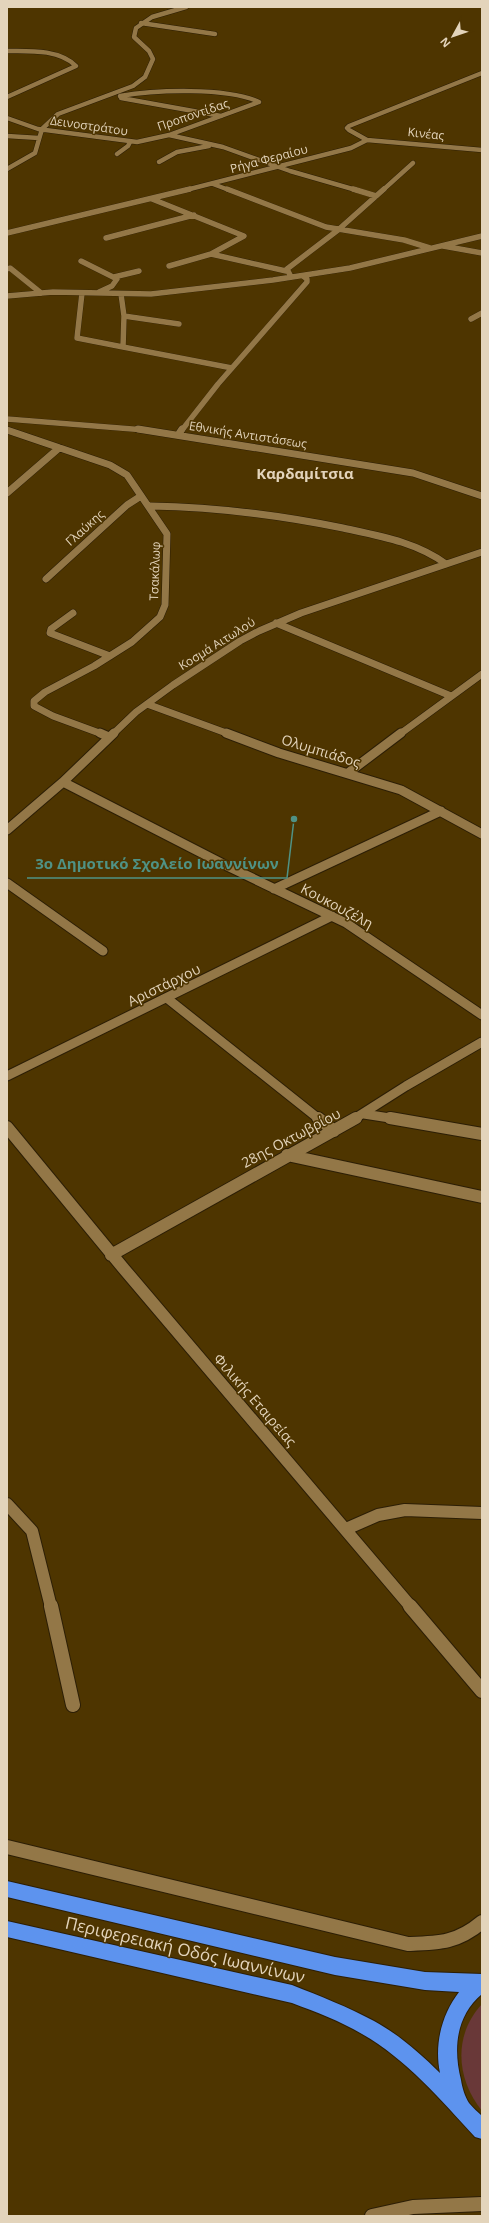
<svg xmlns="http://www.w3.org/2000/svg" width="489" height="2223" font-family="'Open Sans',sans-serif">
<rect width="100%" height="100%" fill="#4e3500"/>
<!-- green -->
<path fill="#693838" d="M482,2004V2111C456,2079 453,2035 482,2004Z"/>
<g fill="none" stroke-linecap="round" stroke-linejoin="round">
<defs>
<path id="minor-far5" d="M141,23L215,34
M7,51C29,51 59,49 76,66L7,97
M120,96C155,90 227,87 259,102
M121,98L221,116
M7,118L38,129L137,142L169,135L259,102
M169,135L223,147L290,171L356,190
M7,136L39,138
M367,140L482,150
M117,154L128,146L130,142
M159,162L177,152L209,146
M7,169L35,153L42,129L58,114L133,86L145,77L153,59L149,51L134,37L136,28L152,17L186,7
M213,184L229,190
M186,190L351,148L367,140L349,130L347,128L349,126L482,73
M383,190L413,163"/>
<path id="minor-far4" d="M227,189L326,227L404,240L430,248
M353,189L376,196
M152,199L244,236L211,254L286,271
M7,233L190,189
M106,238L194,215
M443,246L482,253
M81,261L117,279L112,286L99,292
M169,266L211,254
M7,269L10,268L41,293
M290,275L287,269L338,230L384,189
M114,277L139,271
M82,293L77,338L123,347
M121,294L124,316L123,347L232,368
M7,296L53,292L151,294L273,280L350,268L482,236
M124,316L179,324
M471,319L482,313
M7,419L145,430
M182,430L218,384L307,282V279L303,276"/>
<path id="minor-far3" d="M138,429L413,473L482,496
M7,430L110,465L127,475L167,534L165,605L160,617L132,642L94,666L45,692L34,701V706L53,716L102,734
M178,435L182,429
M7,493L59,448
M150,506C215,507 279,515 343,528C380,536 416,542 446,564
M46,579L127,505L141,496
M73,613L51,629L50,633L110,656
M276,623L451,696
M147,704L229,734
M113,734L136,712L173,685L240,641L259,631L301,613L482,552
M400,734L482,674"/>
<path id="minor-far2" d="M100,733L109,737
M226,733L279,753L401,790L482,834
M348,773L401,733
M63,782L225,865L346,923L482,1015
M7,830L63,782L114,733
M7,883L103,951
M274,889L441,811
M168,999L319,1119
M7,1076L332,916
M364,1114L396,1119
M354,1119L406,1086L482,1042"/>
<path id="minor-far1" d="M318,1118L334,1131
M390,1118L482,1134
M7,1127L124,1269L411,1607
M287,1155L482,1197
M111,1255L356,1118
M7,1504L32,1531L51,1607
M346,1529L378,1515L405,1510L482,1513"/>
<path id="minor" d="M51,1606L73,1705
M410,1606L482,1691
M7,1847L408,1944C439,1943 457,1943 482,1922
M372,2216L413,2207L482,2204"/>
<path id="highway" d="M7,1881L335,1957L425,1972L482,1974V1994C456,2016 453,2048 461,2080C462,2087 465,2097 469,2103C473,2108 478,2112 482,2116V2139L475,2137C441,2100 406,2059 362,2034C340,2021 316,2012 292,2003L7,1937V1921L292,1985C320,1996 348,2007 374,2021C398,2034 421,2054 440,2073C434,2044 442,2014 459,1992L425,1990L335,1975L7,1897Z"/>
</defs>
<!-- minor-far5 casing -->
<use href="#minor-far5" stroke="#2c1e05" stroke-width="5.5"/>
<!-- minor-far4 casing -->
<use href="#minor-far4" stroke="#2c1e05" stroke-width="6"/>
<!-- minor-far3 casing -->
<use href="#minor-far3" stroke="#2c1e05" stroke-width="8"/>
<!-- minor-far2 casing -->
<use href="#minor-far2" stroke="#2c1e05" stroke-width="11"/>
<!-- minor-far1 casing -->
<use href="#minor-far1" stroke="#2c1e05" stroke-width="14"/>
<!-- minor casing -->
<use href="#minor" stroke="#2c1e05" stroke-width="16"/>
<!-- highway casing -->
<use href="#highway" stroke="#2c1e05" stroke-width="2"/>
<!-- minor-far5 -->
<use href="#minor-far5" stroke="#937747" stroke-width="4.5"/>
<!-- minor-far4 -->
<use href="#minor-far4" stroke="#937747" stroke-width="5.5"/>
<!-- minor-far3 -->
<use href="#minor-far3" stroke="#937747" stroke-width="7"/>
<!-- minor-far2 -->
<use href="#minor-far2" stroke="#937747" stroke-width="9"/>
<!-- minor-far1 -->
<use href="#minor-far1" stroke="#937747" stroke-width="12"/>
<!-- minor -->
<use href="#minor" stroke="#937747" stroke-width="14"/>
<!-- highway -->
<use href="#highway" fill="#5d93ee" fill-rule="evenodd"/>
</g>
<g text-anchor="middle" stroke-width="3" stroke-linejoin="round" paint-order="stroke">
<!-- far-street labels -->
<g font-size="12" fill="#e3d4bb" stroke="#4e3500">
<text transform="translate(193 115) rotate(-19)" y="4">Προποντίδας</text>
<text transform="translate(89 126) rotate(8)" y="4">Δεινοστράτου</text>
<text transform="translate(426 134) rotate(6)" y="4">Κινέας</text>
<text transform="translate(269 159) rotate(-15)" y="4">Ρήγα Φεραίου</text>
<text transform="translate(248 435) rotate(9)" y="4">Εθνικής Αντιστάσεως</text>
<text transform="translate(85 528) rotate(-42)" y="4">Γλαύκης</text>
<text transform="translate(155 571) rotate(-88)" y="4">Τσακάλωφ</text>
<text transform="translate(217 644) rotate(-32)" y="4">Κοσμά Αιτωλού</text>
</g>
<!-- street labels -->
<g font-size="14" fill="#e3d4bb" stroke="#4e3500">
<text transform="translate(321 751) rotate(17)" y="5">Ολυμπιάδος</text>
<text transform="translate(337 906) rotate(28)" y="5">Κουκουζέλη</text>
<text transform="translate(164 985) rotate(-26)" y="5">Αριστάρχου</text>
<text transform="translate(291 1138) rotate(-28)" y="5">28ης Οκτωβρίου</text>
<text transform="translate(255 1400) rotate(49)" y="5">Φιλικής Εταιρείας</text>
</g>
<!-- far-district labels -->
<g font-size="15" font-weight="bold" fill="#e3d4bb" stroke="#4e3500">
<text x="305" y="479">Καρδαμίτσια</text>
</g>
<!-- near-street labels -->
<g font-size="17" fill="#e3d4bb" stroke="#4e3500">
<text transform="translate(185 1950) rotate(13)" y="6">Περιφερειακή Οδός Ιωαννίνων</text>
</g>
</g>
<!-- callouts -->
<path fill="none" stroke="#4f9285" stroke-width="1.5" d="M294 819L287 878H27"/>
<circle fill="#4f9285" stroke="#4e3500" stroke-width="1.5" cx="294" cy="819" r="4"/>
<g font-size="15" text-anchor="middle" font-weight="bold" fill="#4f9285" stroke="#4e3500" stroke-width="3" stroke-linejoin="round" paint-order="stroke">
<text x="157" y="869">3ο Δημοτικό Σχολείο Ιωαννίνων</text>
</g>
<!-- border -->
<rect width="489" height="2223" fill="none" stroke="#e3d4bb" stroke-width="16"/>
<!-- north arrow -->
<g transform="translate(453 36) rotate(230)" stroke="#4e3500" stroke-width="3" paint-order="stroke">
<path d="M0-3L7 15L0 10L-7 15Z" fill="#e3d4bb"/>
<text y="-6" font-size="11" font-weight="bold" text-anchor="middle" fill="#e3d4bb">N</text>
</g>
</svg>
